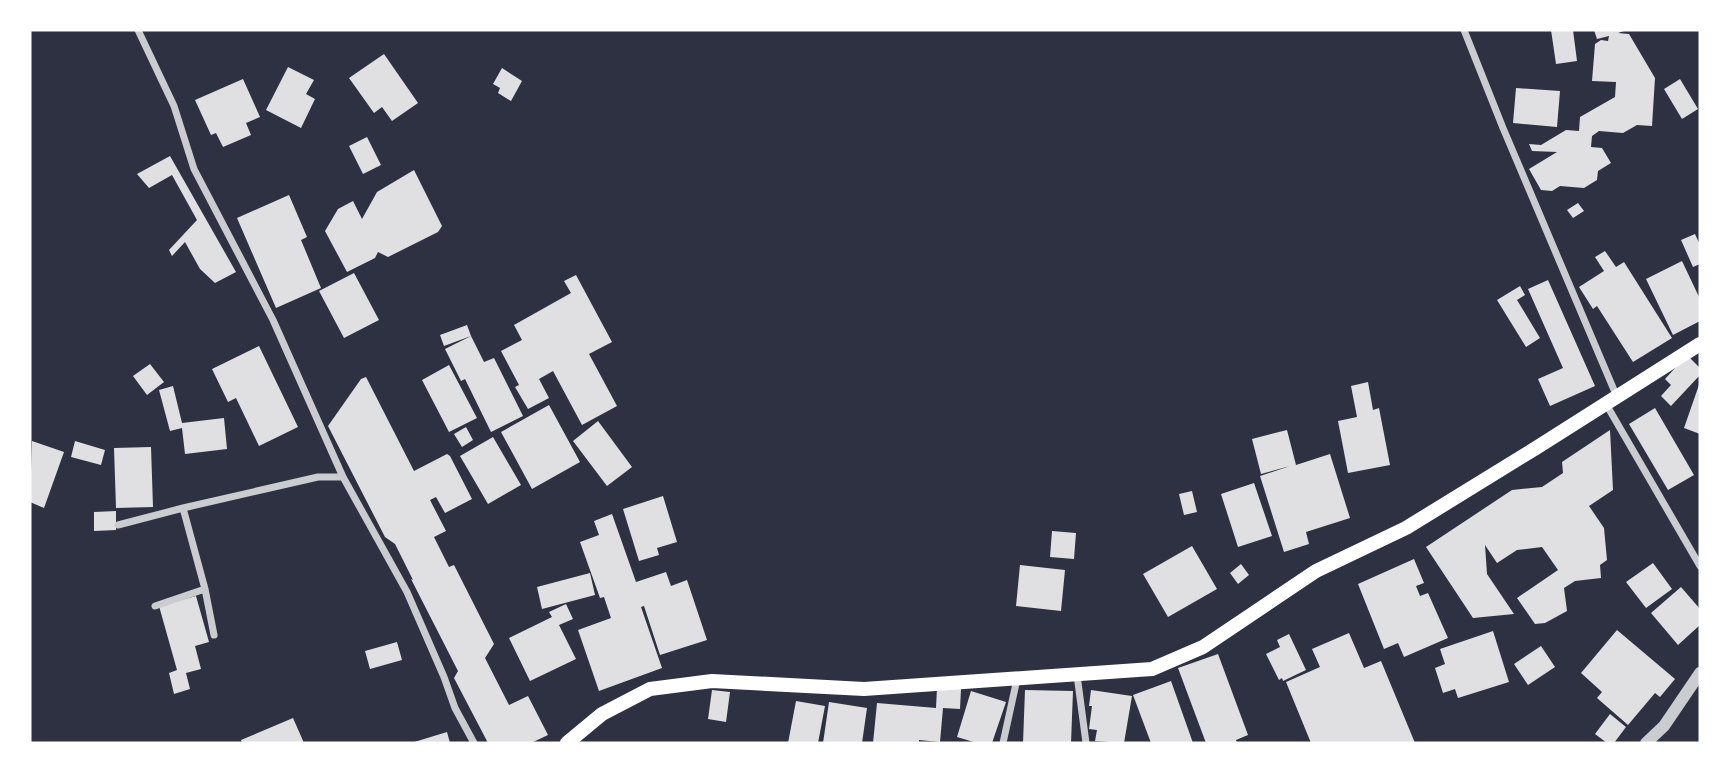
<svg xmlns="http://www.w3.org/2000/svg" width="1730" height="773" font-family="'Exo 2',sans-serif">
<rect width="100%" height="100%" fill="#2d3142"/>
<!-- building -->
<path fill="#e0e0e3" d="M1551,30H1573L1577,61L1556,64Z
M1594,30H1627L1618,33L1629,34L1655,78L1652,126L1637,125L1623,133L1599,131L1592,136L1591,147L1602,148L1611,163L1598,171L1597,180L1584,188L1560,186L1552,191L1541,190L1529,169L1557,152L1532,151L1529,144L1541,145L1566,130L1579,131L1580,117L1615,97L1616,82L1592,81L1595,44L1601,40L1608,41L1609,36L1597,39Z
M384,54L418,103L392,121L382,107L374,113L349,78Z
M288,67L314,80L306,94L315,99L301,128L266,110Z
M502,68L522,81L511,101L498,93L500,88L493,84Z
M243,79L260,117L246,123L251,135L223,147L216,133L211,135L195,100Z
M1680,79L1698,109L1682,119L1664,89Z
M1516,88L1560,91L1557,127L1513,123Z
M367,137L381,165L363,174L349,146Z
M170,156L236,272L215,283L200,269L185,242L172,256L169,250L197,220L172,175L149,188L137,174Z
M414,170L442,226L438,232L388,257L378,252L375,258L347,272L325,231L338,209L353,201L362,219L377,192Z
M289,195L307,237L301,240L321,288L276,308L237,218Z
M1578,203L1584,211L1573,218L1567,210Z
M1695,234L1700,245V264L1693,267L1681,240Z
M1605,251L1616,267L1624,262L1672,338L1633,362L1597,306L1593,309L1579,287L1604,271L1595,257Z
M1682,261L1700,299V321L1673,335L1646,279Z
M354,273L379,320L344,338L319,291Z
M576,275L612,342L589,354L617,406L582,425L553,371L539,379L549,398L528,409L515,387L519,385L501,351L522,340L514,325L571,293L564,281Z
M1548,280L1595,386L1550,406L1538,379L1563,368L1528,289Z
M1520,286L1525,295L1517,300L1540,338L1526,347L1497,300Z
M467,325L471,336L444,346L440,335Z
M471,336L484,362L494,358L523,416L491,432L465,379L461,381L445,349Z
M259,346L298,427L259,446L236,398L228,402L212,369Z
M1687,355L1700,368V375L1671,406L1661,396L1671,385L1665,379Z
M150,364L164,382L147,395L133,376Z
M449,365L477,418L449,432L422,380Z
M366,377L414,471L447,454L450,456L472,499L445,513L436,497L430,500L446,531L434,537L449,567L454,565L494,644L485,658L509,705L528,696L548,735L531,743H488L454,678L458,671L411,579L413,580L395,544L385,537L328,426L361,379Z
M1368,382L1373,410L1379,408L1390,465L1348,473L1338,421L1357,417L1351,386Z
M1700,382V434L1684,428Z
M173,386L182,423L224,418L227,449L185,454L182,428L170,431L159,390Z
M549,405L580,462L532,489L501,432Z
M1655,408L1694,475L1668,490L1629,424Z
M598,421L632,467L607,486L573,441Z
M466,427L473,440L462,447L454,434Z
M1287,430L1296,465L1330,454L1350,518L1306,532L1309,544L1284,552L1260,476L1290,466L1261,474L1252,439Z
M1610,430L1613,490L1589,506L1604,528L1607,560L1600,565L1601,578L1575,581L1564,588L1567,611L1545,623L1535,624L1517,598L1558,570L1542,547L1517,550L1497,563L1485,545L1487,574L1514,614L1473,618L1426,547L1512,490L1542,487L1563,473L1562,462Z
M493,437L521,485L488,504L460,456Z
M32,441L64,452L44,508L30,502Z
M75,441L105,450L101,465L71,457Z
M151,447L153,507L116,508L114,448Z
M1254,483L1272,536L1238,547L1221,494Z
M1192,491L1197,512L1184,515L1179,494Z
M663,496L677,542L657,548L659,555L639,561L623,509Z
M116,511V530L94,531V512Z
M612,514L636,582L666,572L671,586L687,580L707,640L660,655L644,606L641,607L662,668L599,691L578,630L611,618L604,597L600,598L580,542L599,535L594,521Z
M1052,531L1076,533L1074,559L1050,557Z
M1192,546L1217,589L1168,617L1143,574Z
M1414,559L1424,583L1416,586L1420,596L1428,593L1448,638L1404,657L1398,643L1384,649L1358,584Z
M1653,563L1672,589L1646,608L1626,582Z
M1241,564L1249,575L1238,584L1230,573Z
M1020,565L1065,570L1061,611L1016,606Z
M590,573L595,595L542,609L537,587Z
M1681,587L1700,609V625L1678,645L1651,613Z
M196,596L209,642L195,646L201,669L186,673L190,689L174,694L169,673L177,670L159,606Z
M566,604L573,619L559,625L576,659L530,681L509,638L552,617L549,612Z
M1617,630L1675,679L1660,697L1655,693L1628,725L1597,698L1602,692L1581,673Z
M1493,631L1509,682L1458,698L1455,689L1443,693L1435,668L1445,664L1440,649Z
M1349,633L1364,668L1381,661L1415,743H1311L1286,682L1320,667L1312,649Z
M1289,634L1306,670L1283,681L1282,678L1279,680L1266,654L1280,647L1277,640Z
M397,642L402,660L370,669L365,651Z
M1541,646L1555,667L1528,685L1514,664Z
M1218,654L1248,735L1236,740L1237,743H1206L1178,668Z
M1171,681L1193,743H1151L1133,695Z
M937,688L961,689L960,709L943,708L940,742L919,740V743H873L877,703L936,708Z
M712,690L730,692L726,722L708,719Z
M1025,690L1073,691L1071,743H1023Z
M1091,690L1132,696L1124,743L1095,741L1097,730L1089,729L1092,706H1089Z
M971,691L1006,702L992,743H977L957,737Z
M796,701L825,706L818,743H788Z
M829,702L867,708L862,743H823Z
M1610,714L1626,727L1614,743H1607L1595,734Z
M293,718L304,743H242L241,740Z
M447,732L450,743H411Z"/>
<g fill="none" stroke-linecap="round" stroke-linejoin="round">
<!-- minor -->
<path stroke="#caccd0" stroke-width="7" d="M138,30L174,106L194,169L273,320L343,477L407,592L444,677L455,708L474,743
M1464,30L1503,128L1617,397
M1606,404L1700,566
M183,508L205,589L214,635
M118,525L183,508L318,477H343
M155,606L205,589
M1077,675L1086,743
M1003,743L1017,679"/>
<!-- tertiary -->
<path stroke="#caccd0" stroke-width="12" d="M1646,743L1664,726L1700,673"/>
<!-- secondary -->
<path stroke="#fff" stroke-width="14" d="M567,743L602,714L650,689L712,681L864,689L1152,669L1203,647L1316,571L1406,528L1536,448L1700,344"/>
</g>
<!-- border -->
<rect width="1730" height="773" fill="none" stroke="#ffffff" stroke-width="63"/>
</svg>
